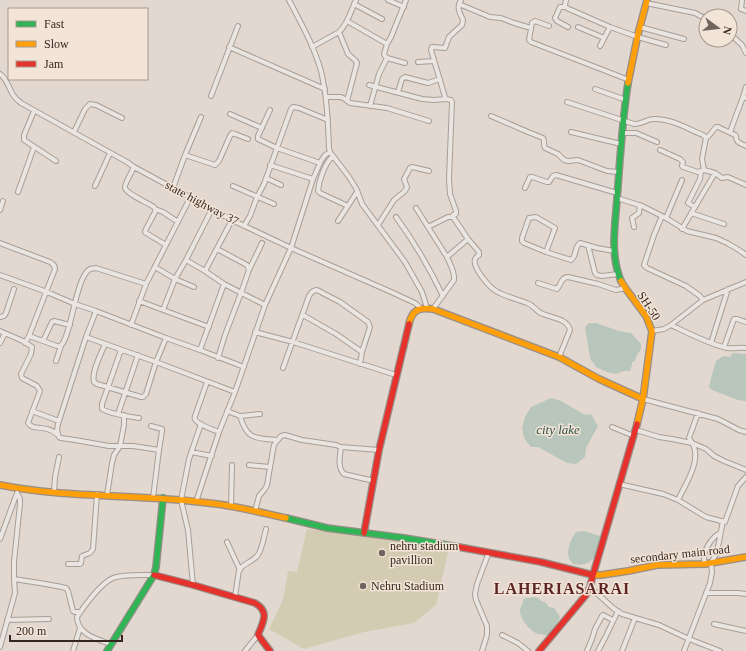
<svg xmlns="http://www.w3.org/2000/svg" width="746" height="651" font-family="Georgia,serif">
<rect width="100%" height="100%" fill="#e2d8cf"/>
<!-- green -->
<path fill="#d3ccb3" d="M307,529L449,548L436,605L414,623L364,632L304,649L269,629L283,600L288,571L297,572Z"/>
<!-- water -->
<path fill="#b9c6bb" d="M589,323H596L619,331L631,333L641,344V349L637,355L635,361L632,362V365L630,371H624L616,374L607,372L596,367L590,358L585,327Z
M733,353L746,354V401L738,400L712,390L709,387L711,378L716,361L723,356L730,357Z
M551,398L561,401L585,415L591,414L598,426L586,448L585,457L576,464L567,463L538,447H531L524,438L522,428L525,417L531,407Z
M584,531L600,536C599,540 600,545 599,549C595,561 585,567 573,564C572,562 570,561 569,558C566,550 571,539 576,532Z
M532,597L538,598L541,601L545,602L549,607L554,608L559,615L560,618L550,635C544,635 538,635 534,632C528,628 520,618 520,611C520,606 524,604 523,599C526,597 529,599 532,597Z"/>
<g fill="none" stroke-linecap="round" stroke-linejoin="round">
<defs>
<path id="street" d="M289,0C301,23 314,46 321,71C327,96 328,122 329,148L330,152L349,177L357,190L362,204L405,262L422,292L427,308
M388,0L404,7
M461,0C456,8 460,13 463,20L462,25L449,37L445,48L433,47H432L431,50L445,97L446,99L451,100L452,102L449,179L450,194L456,211V214L453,215V217L468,239L479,252V255C478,256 476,257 475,259C472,267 489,287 496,291C506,297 517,299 527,303C533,305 535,309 539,312C548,318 567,317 570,330L559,357
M566,0L565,5V7L569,9L610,27L638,37L666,45
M742,0L741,9L746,11
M646,3L695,13L706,19
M354,4L382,19
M459,4L490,17L501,18L514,23L531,28
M565,7H560L555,18L557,21L568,27
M347,21L387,44
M549,26L535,21L532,23L529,40L531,42L629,80
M578,27L604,38
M640,27L684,39
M339,32L348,54L355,60L357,63L347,101
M730,34L742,45L746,53
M600,46L610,27
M229,47L325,89
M312,47L339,32C348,24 351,10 356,0
M418,62L434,61
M405,63L387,58L385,56L384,54L387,44L391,37L406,0
M0,74C7,79 8,86 12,93C14,97 17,100 21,103L127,162L134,167L232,220L291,248L389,291L415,303L421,308
M369,85L422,99L434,100L446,99
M595,89L626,100
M398,92L402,79L405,77L428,83L440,79
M211,96L238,26
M326,97H341L345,99L350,103L387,108L429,121
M743,97L746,87
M567,102L634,124C642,125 647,118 655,119C672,119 688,129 703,135L706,138C711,135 712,131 716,127H718L735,135L736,136C736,143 740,143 746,146
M370,106L379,74L387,58
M270,110L258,136V139L277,148L320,163
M34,111L24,135V140L56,161
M230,114L262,128
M491,116L528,132L543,138C545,141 543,145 545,148L558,154L564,160L568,161L578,160L607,171L618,172
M74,132L85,109L90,104L96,105L122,118
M571,132L621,144
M730,132L743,97L746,98
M622,133H636L657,142
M706,138L702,159L704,170L715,173L722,178L728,177L746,185
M660,150L680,159L683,162L682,166L683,167L698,172L704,170
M185,155L215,165L219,161L230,136L232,133L235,134L248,139
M333,156C325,163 319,180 318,191L320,193L348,206
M270,165L313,179
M134,167C132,172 124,184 125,188C127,194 148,203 154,207L155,209V212L146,229L145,232L146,233L166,245
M266,178L281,185
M95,186L110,153
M233,186L274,204
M173,188L185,155L201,117
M525,188L530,177H532L547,182H549L553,176L556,175L617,193
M18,192L34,147
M617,198L642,206L666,218L687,231L716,238L727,243L739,250L746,255
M695,207L688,203L700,179L701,171
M416,208L447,257
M155,209L163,212L178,222
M0,210L3,201
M691,213L724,224
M662,216L654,235L644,265L647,268L686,286L700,296L703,300
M396,217C415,243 429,267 443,296
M666,218L682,180
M338,221L357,192
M378,225L394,200L405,191L407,187L404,179L410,168L412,167L429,171
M244,226L250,216L257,197L264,184L291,109L293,107L299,108L328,120
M428,227L448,217H453
M634,227L632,218L639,213L640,205
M682,229L715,173
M0,243L50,262C53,264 55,265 55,269L29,336L25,343
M588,245L595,273L597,275L602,276L618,274
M217,249L247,265L249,270
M546,252L524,243L522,241V238L529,218L536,217L555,228L546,252L571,260C577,256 574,247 580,243L597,248L614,251
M186,260L205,271L224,284L265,305
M155,267L175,279L194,287
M205,271L232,220
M0,275L47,292L75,304L96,311L166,338L200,350L244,367
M538,283L557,289C561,285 561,277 568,277L598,284L616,290L625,288
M139,301L209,327
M433,309L454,280C455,272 450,264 447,257L468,239
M163,310L175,279L186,260L212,209
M96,311L86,337L58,424L57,430L59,437L61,438L75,440L109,446H133L159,450
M303,315L336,334L362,352
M0,317L4,316L6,313L14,289
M131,325L146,284L190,198
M671,325C688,333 709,344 727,348C733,349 740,347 746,348
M0,331L23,341L32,347L31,354L21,374L22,378L37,386L40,391L28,423L30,425L33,427C41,428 51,428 58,435
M652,331L664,329L671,325L703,300L746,282
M255,332L293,342L396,375
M29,336L57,346C58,346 59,347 60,346C71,341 75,277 90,269C91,269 95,268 96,268L146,284
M86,337L156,362L235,392
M43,341L52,322L54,321L70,325
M0,343L5,333
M711,343L728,289
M105,344C101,354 91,372 94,382L97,384L141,397H143L146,394L156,362L166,338
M724,347L734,319H737L746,322
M121,350L102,404V409C112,415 127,416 139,418
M200,350L224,284
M218,358L225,335L241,293L249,270L262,243
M56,361L61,346
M283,368L309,296C311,293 312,290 317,290L340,302L368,322L370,327L362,352L360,364
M207,382L195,416C195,417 194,418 195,419C196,424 214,430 219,432
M643,399L718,419L739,430L746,432
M32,411L59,421
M227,411L240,416C247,440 255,438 277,440
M118,414L138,355
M240,416L260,414
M151,426L162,429V431L159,450L153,498
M612,427L634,436
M636,430L659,437L672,439L692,443L706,449L714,456L724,461L746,470
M341,447C340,456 337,467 344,474L374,481
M191,452L212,456
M249,465L270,467
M619,484L663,494L678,500L706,517L725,522L738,486L746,477
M54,492L55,477L59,457
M107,495L112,463L114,455L120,446L124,425V415
M678,500C685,485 700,463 694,447C693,444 691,441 689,438L698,413
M196,502L219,432L235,392L265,305L291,248L313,179L321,161L325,155L330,152
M231,507L232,465
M255,511L259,496L265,489L267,485L273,450L274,445L281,436L285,435L302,440L336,445L341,447L379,450
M0,539L17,493
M227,542L240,570
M68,564H80L81,563L82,556L90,553L93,549L97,494
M705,564C705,562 704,560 704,558C704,549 713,536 720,533
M14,579C32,582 49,584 66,588L68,591L73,611L75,612H80
M193,585L188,530L181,500L189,459L201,424
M590,587L613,608L622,614L659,625L689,639L720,651
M706,593H738L746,594
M235,597L239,570C244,563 252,562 257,556C262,551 264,536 266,529
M7,620L49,619
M714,624L746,631
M502,635L518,643L528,651
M110,644C97,639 77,634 77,617C84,606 101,583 113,578C123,574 143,575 154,575
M0,647L15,593L14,579V562L20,504V499L17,493
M73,651L80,628
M245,651L258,635
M482,651L487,635V626L476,600L475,594L477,584L489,552
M587,651L592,639L595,629L602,616L603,615L613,620
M598,651L605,638L618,611
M622,651L635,618
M684,651L710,583L712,572L711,563L717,552L723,521"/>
<path id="fast" d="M621,281C610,255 615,226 617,199C620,160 622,122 628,83
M286,518L327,528L404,538L453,546
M107,651L154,575L156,567L163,498"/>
<path id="slow" d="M628,83L638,34L647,0
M621,281L626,289L646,316L652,331L643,399L637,424
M409,324C412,310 419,307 433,309L559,357L599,379L643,399
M0,485C49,495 101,495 151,498C173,499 195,501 217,504C240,507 263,513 286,518
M593,575H601L628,571L657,565L705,564L746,557"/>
<path id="jam" d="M364,533L379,450L409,324
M453,546L541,562L593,575L637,424
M154,575L193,585L255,603C270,612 263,622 258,635L270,651
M539,651L586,595L590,587L593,575"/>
</defs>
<!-- street casing -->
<use href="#street" stroke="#a79e97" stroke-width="6"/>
<!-- fast casing -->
<use href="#fast" stroke="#978e88" stroke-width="8"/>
<!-- slow casing -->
<use href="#slow" stroke="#978e88" stroke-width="8"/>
<!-- jam casing -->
<use href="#jam" stroke="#978e88" stroke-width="8"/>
<!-- street -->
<use href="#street" stroke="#eae5e0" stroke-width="4"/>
<!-- fast -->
<use href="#fast" stroke="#30b455" stroke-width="5.5"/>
<!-- slow -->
<use href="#slow" stroke="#ff9f0a" stroke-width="5.5"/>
<!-- jam -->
<use href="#jam" stroke="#e5322d" stroke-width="5.5"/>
</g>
<!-- markers -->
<g fill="#72645e" stroke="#f2e4d6" stroke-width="1.5">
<circle cx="382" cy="553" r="4"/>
<circle cx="363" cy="586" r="4"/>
</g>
<g text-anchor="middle" stroke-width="3" stroke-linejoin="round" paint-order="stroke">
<!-- street labels -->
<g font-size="12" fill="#352621" stroke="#f2e4d6">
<text transform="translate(202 203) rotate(28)" y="4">state highway 37</text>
<text transform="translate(649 306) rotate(57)" y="4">SH-50</text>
<text transform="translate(680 554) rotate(-6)" y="4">secondary main road</text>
</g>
<!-- poi labels -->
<g font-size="12" fill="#352621" stroke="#f2e4d6" text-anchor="start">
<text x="390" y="550">nehru stadium<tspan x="390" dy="14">pavillion</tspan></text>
<text x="371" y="590">Nehru Stadium</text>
</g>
<!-- water labels -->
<g font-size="13" font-style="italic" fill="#31534a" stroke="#f2e4d6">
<text x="558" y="434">city lake</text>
</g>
<!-- district labels -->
<g font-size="16" font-weight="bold" letter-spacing="1" fill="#5d2525" stroke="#f2e4d6">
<text x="562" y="594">LAHERIASARAI</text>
</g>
</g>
<!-- legend -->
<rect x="8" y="8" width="140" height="72" fill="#f2e4d6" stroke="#a6988e"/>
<rect x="16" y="21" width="20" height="6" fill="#30b455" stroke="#a6988e"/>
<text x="44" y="28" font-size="12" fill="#352621">Fast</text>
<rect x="16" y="41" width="20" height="6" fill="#ff9f0a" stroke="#a6988e"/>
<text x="44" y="48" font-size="12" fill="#352621">Slow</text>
<rect x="16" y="61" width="20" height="6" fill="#e5322d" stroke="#a6988e"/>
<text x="44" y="68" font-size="12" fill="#352621">Jam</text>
<!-- north arrow -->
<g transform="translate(718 28) rotate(105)"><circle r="19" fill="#f2e4d6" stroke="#a6988e"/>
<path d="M0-3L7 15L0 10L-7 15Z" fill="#72645e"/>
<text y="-6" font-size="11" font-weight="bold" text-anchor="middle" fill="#352621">N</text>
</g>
<!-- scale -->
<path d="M10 635v6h112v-6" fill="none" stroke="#352621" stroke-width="2"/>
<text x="16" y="635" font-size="12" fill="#352621" stroke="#f2e4d6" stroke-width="3" paint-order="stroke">200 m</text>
</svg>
